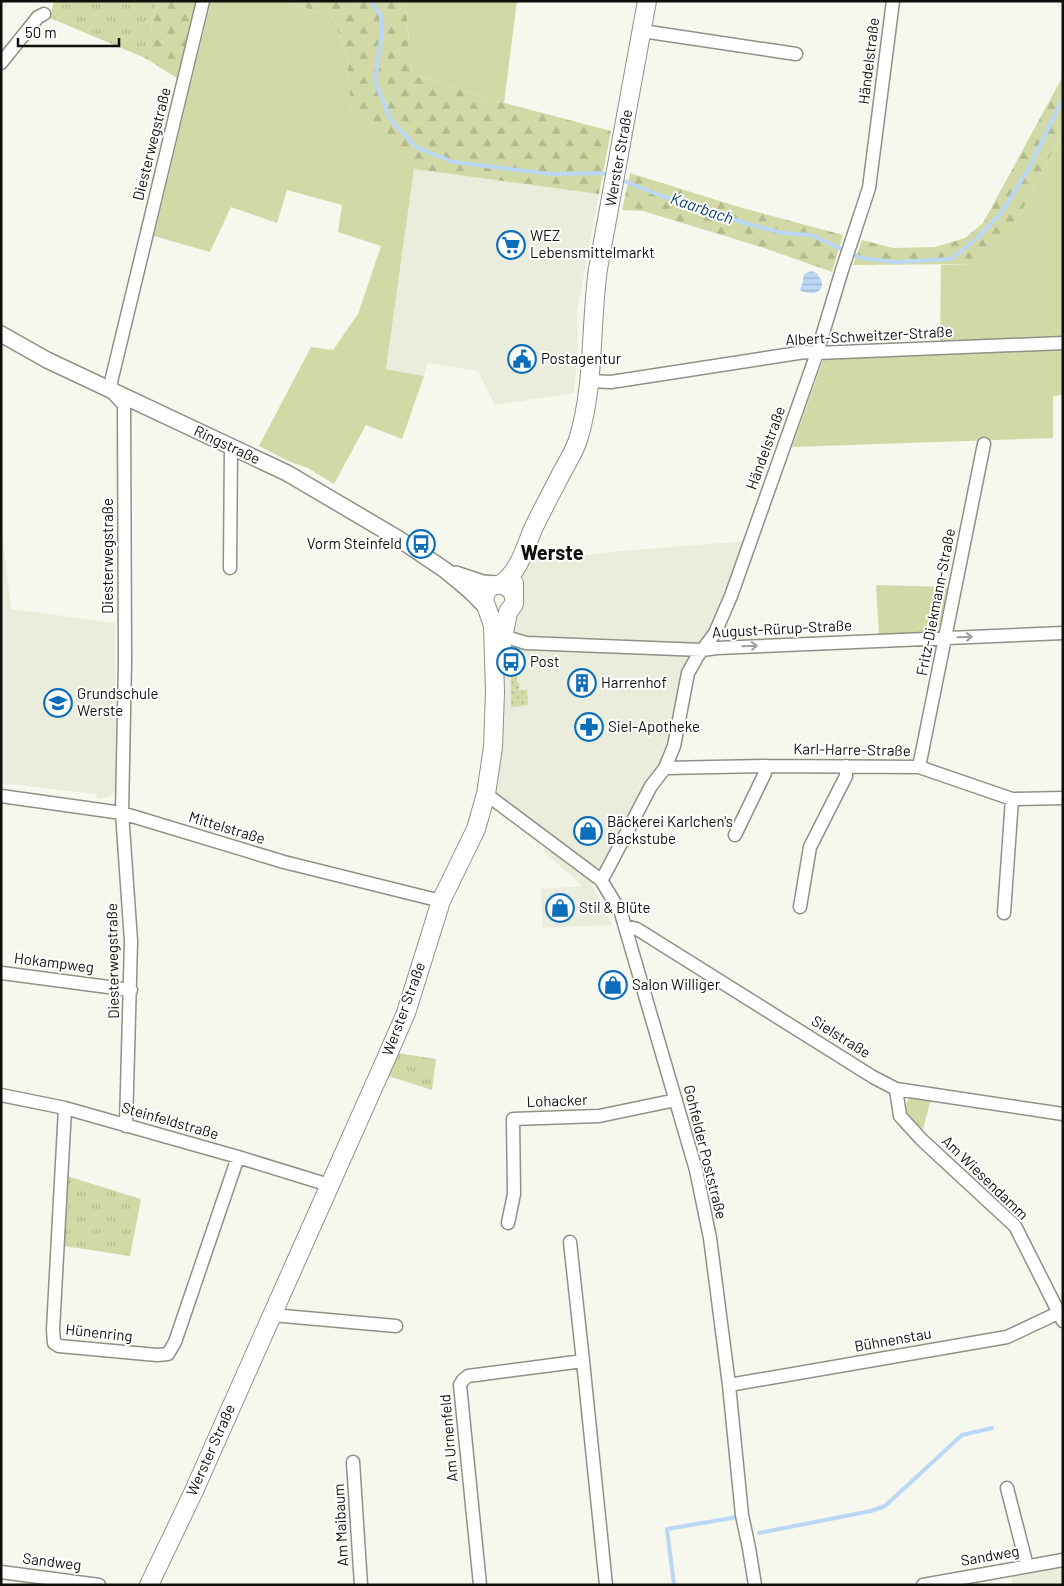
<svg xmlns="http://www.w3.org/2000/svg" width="1064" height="1586" font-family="Barlow,sans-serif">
<defs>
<pattern id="forest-firs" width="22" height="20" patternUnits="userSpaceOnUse" patternTransform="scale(1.25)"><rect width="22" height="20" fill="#d1daa6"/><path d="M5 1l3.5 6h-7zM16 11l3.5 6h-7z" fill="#b2ba8e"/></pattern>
<pattern id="park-tufts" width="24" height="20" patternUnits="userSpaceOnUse" patternTransform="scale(1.25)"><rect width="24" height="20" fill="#d1daa6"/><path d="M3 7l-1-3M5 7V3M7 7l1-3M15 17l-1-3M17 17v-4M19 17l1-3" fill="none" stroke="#b2ba8e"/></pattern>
<pattern id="garden-dots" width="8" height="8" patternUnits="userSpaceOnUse" patternTransform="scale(1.25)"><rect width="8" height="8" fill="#d1daa6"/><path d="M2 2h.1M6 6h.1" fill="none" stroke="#b2ba8e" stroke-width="1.8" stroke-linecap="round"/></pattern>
<pattern id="water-rules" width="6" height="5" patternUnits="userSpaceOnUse" patternTransform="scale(1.25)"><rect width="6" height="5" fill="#bbd7f5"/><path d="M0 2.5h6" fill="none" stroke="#a0b7d1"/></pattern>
</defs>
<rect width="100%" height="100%" fill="#f6f8ed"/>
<!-- built -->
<path fill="#eaeddb" d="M414,169L599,194L577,312L578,346L574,393L495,405L478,371L427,363L424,376L386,369Z
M1,522L11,609L115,623L116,788L114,793L109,797L98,799L95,794L1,783Z
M746,541L684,692L661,766L610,863L592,885L612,925L543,928L541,889L583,886L543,851L549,840L489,794L502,649L521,559L573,557L609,552Z
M1063,1563V1585H1013L1009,1573Z"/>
<!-- grass -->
<path fill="#d1daa6" d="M211,1H286L333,17L347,56L351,115L385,140L414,169L386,369L424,376L402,439L366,425L334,484L308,468L290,462L259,446L311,347L333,350L358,314L381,246L338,232L342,205L287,190L277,223L231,207L210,252L154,236Z
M399,1H517L504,103L412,74L406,8Z
M1063,131V337L940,342L941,265L971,264L1015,224Z
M1063,348V395L1053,396V438L792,447L824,358Z
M876,585L949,587C946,602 946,627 930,634L879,635Z
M912,1097L931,1099L923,1129L910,1119L905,1110L908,1100Z"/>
<!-- forest -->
<path fill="url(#forest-firs)" d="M157,1H198L180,80L145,58Z
M286,1H399L406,8L412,74L504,103L611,131L599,194L414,169L385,140L351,115L347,56L333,17Z
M1063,76V131L1015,224L993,248L971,264L853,265L862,240L893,248L935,247L965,238L983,223Z
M630,173L739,207L843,235L832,272L767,249L643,211L622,210Z"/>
<!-- park -->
<path fill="url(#park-tufts)" d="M54,1H157L145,58L50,18Z
M397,1053L436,1059L432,1090L388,1076Z
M67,1176L141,1199L130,1256L64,1246Z"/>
<!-- garden -->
<path fill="url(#garden-dots)" d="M511,670H517V682L519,683V690H527L528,705L511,707Z"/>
<!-- water -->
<path fill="url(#water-rules)" d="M812,271L816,273C819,276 822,280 822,284C822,295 808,294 801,291L800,288C805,283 801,277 806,273Z"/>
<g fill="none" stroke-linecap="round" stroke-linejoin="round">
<!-- stream -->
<path stroke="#bbd7f5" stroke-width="4" d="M371,1L381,16V39L375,81L390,119L416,147L453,162L550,174L602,173L610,176
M619,179L659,195L748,224L783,233L811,235L861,258L896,262L951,259L977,238L1002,212L1030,166L1063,98
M759,1533L871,1511L885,1506L962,1435L992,1428
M674,1585L667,1529L738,1517"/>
<defs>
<path id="minor" d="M642,31L796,54
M1,63L38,17L44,14
M589,381L611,382L805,352L817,353L1063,343
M230,568L231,447
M503,636L526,643L702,650L717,648L1063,633
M919,767L984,444
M665,768L766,766L919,767L1012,799L1063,798
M486,794L601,880L621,913L696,1170L710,1238L729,1385L742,1515L749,1548L755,1585
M1,796L122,813L284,862L441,901
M735,835L765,773L766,766
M601,880L605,874L651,786L665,768L674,746L688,673L697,657L715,633L731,596L817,353L842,270L869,188L893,1
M800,907L810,847L846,776V766
M1004,913L1012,799
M625,926L637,929L873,1077L896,1089L1063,1114
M2,973L131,990
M896,1089L900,1116L922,1140L1015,1226L1063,1321
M1,1095L65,1108L238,1157L329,1185
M65,1108L53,1330L54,1343L59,1346L157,1355L168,1354L175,1342L238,1157
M126,1126L131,941L122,813L125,661L124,405L112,392L111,382L203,1
M508,1223L514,1194L513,1119L599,1116L676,1100
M570,1242L583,1361
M272,1315L396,1326
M729,1385L1007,1337L1058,1313
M353,1462L361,1585
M1007,1488L1027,1566
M1,1572L99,1585
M480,1585L460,1385L463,1380L468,1376L583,1361L606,1585
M923,1585L1063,1560"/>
<path id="tertiary" d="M1,334L47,360L287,473L399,539L445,570L469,590L485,606
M456,574L483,583L496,584"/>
<path id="secondary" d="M501,584C519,572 525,548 533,529C542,510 552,492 561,474C567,463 574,452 578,440C595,385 590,326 598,269L647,1
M501,649L508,612L514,604V583
M149,1585L193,1493L385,1061L406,1013L441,901L476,829L486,794L493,747L495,692L493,625L484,600L487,590C496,582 506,583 513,593"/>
</defs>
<!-- minor casing -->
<use href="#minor" stroke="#8f9187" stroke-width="15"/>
<!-- tertiary casing -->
<use href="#tertiary" stroke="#8f9187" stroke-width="18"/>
<!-- secondary casing -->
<use href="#secondary" stroke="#8f9187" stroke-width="20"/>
<!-- minor -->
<use href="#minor" stroke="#fff" stroke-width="12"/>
<!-- tertiary -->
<use href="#tertiary" stroke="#fff" stroke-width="15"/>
<!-- secondary -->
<use href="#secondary" stroke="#fff" stroke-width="18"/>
</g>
<!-- one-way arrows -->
<defs><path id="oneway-shaft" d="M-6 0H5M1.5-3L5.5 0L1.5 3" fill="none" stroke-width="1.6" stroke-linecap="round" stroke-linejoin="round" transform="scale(1.25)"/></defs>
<g stroke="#9f9f9e">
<use href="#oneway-shaft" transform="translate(965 637) rotate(-2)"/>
<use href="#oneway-shaft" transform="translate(750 646) rotate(-2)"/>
</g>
<!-- icons -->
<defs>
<symbol id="supermarket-ring" viewBox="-11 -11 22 22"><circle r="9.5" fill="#fff" stroke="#0c6dba" stroke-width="1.5"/><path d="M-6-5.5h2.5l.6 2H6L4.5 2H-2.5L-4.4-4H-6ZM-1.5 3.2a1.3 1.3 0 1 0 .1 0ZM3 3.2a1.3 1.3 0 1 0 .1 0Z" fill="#0c6dba"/></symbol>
<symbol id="civic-ring" viewBox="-11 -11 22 22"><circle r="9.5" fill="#fff" stroke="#0c6dba" stroke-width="1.5"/><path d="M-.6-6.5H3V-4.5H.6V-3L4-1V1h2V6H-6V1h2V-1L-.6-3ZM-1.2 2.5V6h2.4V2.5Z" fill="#0c6dba"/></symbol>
<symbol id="bus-ring" viewBox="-11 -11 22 22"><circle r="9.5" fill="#fff" stroke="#0c6dba" stroke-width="1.5"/><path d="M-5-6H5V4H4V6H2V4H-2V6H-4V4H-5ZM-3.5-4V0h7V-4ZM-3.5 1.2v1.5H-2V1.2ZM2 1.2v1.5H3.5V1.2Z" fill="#0c6dba"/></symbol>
<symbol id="building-ring" viewBox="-11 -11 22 22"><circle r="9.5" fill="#fff" stroke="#0c6dba" stroke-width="1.5"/><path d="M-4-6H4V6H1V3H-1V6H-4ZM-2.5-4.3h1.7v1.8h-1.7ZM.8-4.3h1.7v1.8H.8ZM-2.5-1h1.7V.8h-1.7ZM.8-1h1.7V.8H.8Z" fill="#0c6dba"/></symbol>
<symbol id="school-ring" viewBox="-11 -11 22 22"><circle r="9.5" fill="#fff" stroke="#0c6dba" stroke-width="1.5"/><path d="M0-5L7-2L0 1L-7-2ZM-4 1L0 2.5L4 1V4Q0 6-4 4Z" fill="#0c6dba"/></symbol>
<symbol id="pharmacy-ring" viewBox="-11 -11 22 22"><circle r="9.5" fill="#fff" stroke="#0c6dba" stroke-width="1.5"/><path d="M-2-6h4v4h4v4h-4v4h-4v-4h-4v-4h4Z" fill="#0c6dba"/></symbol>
<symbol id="shop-ring" viewBox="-11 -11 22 22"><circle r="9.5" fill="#fff" stroke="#0c6dba" stroke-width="1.5"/><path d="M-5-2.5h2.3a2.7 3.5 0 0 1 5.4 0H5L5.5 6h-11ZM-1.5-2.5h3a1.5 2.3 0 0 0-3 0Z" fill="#0c6dba"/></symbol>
</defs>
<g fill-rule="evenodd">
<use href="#supermarket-ring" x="495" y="229" width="32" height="32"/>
<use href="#civic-ring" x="506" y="343" width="32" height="32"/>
<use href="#bus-ring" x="405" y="528" width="32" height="32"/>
<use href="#bus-ring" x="495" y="646" width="32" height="32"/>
<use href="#building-ring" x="566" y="667" width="32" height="32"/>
<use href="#school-ring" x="42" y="687" width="32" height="32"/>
<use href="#pharmacy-ring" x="573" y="711" width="32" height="32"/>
<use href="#shop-ring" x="572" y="815" width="32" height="32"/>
<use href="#shop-ring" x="544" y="892" width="32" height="32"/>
<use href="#shop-ring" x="597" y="969" width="32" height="32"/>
</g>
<g text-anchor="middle" stroke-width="4" stroke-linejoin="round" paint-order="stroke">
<!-- street labels -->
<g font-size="15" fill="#0f0f0c" stroke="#fff">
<text transform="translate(869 61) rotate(-83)" y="5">Händelstraße</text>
<text transform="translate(152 144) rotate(-76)" y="5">Diesterwegstraße</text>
<text transform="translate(619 158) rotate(-80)" y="5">Werster Straße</text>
<text transform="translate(869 336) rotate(-3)" y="5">Albert-Schweitzer-Straße</text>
<text transform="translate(227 445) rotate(25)" y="5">Ringstraße</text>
<text transform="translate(766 448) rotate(-70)" y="5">Händelstraße</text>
<text transform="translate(108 556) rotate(-90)" y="5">Diesterwegstraße</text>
<text transform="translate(936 602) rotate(-79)" y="5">Fritz-Diekmann-Straße</text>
<text transform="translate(782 629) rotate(-3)" y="5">August-Rürup-Straße</text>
<text transform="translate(852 750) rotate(1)" y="5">Karl-Harre-Straße</text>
<text transform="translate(227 828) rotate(17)" y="5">Mittelstraße</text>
<text transform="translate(113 961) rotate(-91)" y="5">Diesterwegstraße</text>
<text transform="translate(54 963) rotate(7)" y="5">Hokampweg</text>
<text transform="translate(404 1009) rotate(-70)" y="5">Werster Straße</text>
<text transform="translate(841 1037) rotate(32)" y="5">Sielstraße</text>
<text transform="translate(557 1101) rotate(-2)" y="5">Lohacker</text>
<text transform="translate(170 1121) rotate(16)" y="5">Steinfeldstraße</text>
<text transform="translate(705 1152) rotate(76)" y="5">Gohfelder Poststraße</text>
<text transform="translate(985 1178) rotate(44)" y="5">Am Wiesendamm</text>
<text transform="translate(99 1333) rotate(6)" y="5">Hünenring</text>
<text transform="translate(893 1340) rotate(-10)" y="5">Bühnenstau</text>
<text transform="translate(449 1438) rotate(-95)" y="5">Am Urnenfeld</text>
<text transform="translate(211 1450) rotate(-66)" y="5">Werster Straße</text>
<text transform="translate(341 1525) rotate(-93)" y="5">Am Maibaum</text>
<text transform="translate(990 1556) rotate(-10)" y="5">Sandweg</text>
<text transform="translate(52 1562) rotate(7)" y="5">Sandweg</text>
</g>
<!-- poi labels -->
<g font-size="15" fill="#0f0f0c" stroke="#fff" text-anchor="start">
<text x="530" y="241">WEZ<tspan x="530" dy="17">Lebensmittelmarkt</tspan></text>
<text x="541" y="364">Postagentur</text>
<text x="402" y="549" text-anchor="end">Vorm Steinfeld</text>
<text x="530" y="667">Post</text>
<text x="601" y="688">Harrenhof</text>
<text x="77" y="699">Grundschule<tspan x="77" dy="17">Werste</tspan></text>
<text x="608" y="732">Siel-Apotheke</text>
<text x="607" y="827">Bäckerei Karlchen's<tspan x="607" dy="17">Backstube</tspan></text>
<text x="579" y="913">Stil &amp; Blüte</text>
<text x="632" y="990">Salon Williger</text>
</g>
<!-- water labels -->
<g font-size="16" font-style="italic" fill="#063b67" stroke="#fff">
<text transform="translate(702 208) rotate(19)" y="6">Kaarbach</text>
</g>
<!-- district labels -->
<g font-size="20" font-weight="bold" fill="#0f0f0c" stroke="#fff">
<text x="552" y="560">Werste</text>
</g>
</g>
<!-- border -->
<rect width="1064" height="1586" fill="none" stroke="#0f0f0c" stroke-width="5"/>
<!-- scale -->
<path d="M18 38v8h101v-8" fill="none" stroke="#0f0f0c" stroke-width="2.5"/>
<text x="25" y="38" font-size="15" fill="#0f0f0c" stroke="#ffffff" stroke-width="4" paint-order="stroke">50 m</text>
</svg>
